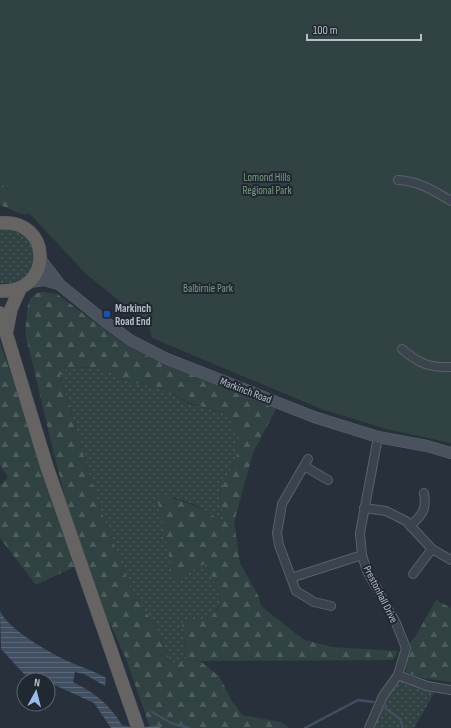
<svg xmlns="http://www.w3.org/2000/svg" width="451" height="728" font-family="'Sofia Sans Condensed',sans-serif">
<defs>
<pattern id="grass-dots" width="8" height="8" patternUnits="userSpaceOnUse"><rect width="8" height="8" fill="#304242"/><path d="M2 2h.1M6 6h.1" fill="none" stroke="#4c5c5c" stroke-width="1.8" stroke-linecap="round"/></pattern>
<pattern id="forest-firs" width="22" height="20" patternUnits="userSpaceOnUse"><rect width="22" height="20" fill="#304242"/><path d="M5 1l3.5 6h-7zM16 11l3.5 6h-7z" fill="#4c5c5c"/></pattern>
<pattern id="water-rules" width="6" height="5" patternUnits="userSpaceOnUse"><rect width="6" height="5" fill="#404f62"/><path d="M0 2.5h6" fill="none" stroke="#596777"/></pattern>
</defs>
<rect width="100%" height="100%" fill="#28313b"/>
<!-- grass -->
<path fill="url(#grass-dots)" d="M8,227C13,230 22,232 26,235C47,256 28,286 0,283V228Z
M70,367L102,368L122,380L164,389L187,403L227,414L239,436L236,459L220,491L224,522L193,504L173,497L196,569L206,563L222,602L210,618L182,623L187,662H171L157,629L131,589L96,497L60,374Z
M399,679L436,690L414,728H374L385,698Z"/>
<!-- forest -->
<path fill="url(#forest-firs)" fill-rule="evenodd" d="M0,182L30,214H22L0,205Z
M43,292L57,294L124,344L155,360L276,409L253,453L234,522L240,563L258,595L261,606L304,640L333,647L398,651L393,660L200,661L219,676L231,699L242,715L280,722L290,728H161L155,725L150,727L126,659L107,617L68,509L51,442L25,332L28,305L31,298L37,293ZM70,367L102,368L122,380L164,389L187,402L227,414L239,436L236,459L220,491L224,522C202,509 183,498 157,496L174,581L206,563L222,602L210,618L182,623L187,662H171L157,629L131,589L96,497L60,375Z
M0,342L76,566L36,585L0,538V485L8,478L0,465Z
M436,600L451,608V682L422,678L406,672L403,660L406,648L415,637Z"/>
<!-- park -->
<path fill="#304242" d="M0,0H451V443L386,429L321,409L152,338L148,324L86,274L0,182Z"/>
<!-- water -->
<path fill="url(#water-rules)" d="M0,611C7,629 53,655 72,663C83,668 95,671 106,678L105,686L84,674L75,672L73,682C94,692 110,705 122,725C131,728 146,728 155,725L161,728H111L94,703L48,682V680L24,674L1,649Z"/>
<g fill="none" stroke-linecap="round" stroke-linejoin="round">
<!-- stream -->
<path stroke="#404f62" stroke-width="2.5" d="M385,708L400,719L403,728
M152,712L171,723L189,728
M305,728L358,700L373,702"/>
<defs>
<path id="minor" d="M398,180C419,181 434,191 451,201
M402,349C418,363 429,368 451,367
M308,459L282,504L277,533L279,545L296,591L314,602L331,606
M304,466L328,480
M364,508L386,511L406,521L432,549L451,560
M410,526C422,515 427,510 424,493
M413,574L432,549
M291,578L362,555
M398,675L427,686L451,690
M369,728L383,696L398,675L406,648L396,623L367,571L362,555L360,533L378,437"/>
<path id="secondary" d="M41,260L60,285L107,323L130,340L165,358L314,417L378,437L427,446L451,453
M30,282L44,280L58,284"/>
<path id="trunk" d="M0,223C52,218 55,293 0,291
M0,313L47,467L138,728
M7,330L11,309L20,289"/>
</defs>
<!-- minor casing -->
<use href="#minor" stroke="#59616a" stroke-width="10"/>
<!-- secondary casing -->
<use href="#secondary" stroke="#59616a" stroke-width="12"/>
<!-- trunk casing -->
<use href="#trunk" stroke="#464e57" stroke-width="14"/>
<!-- minor -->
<use href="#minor" stroke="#3b434c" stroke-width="8"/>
<!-- secondary -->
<use href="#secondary" stroke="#4a525e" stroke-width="11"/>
<!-- trunk -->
<use href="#trunk" stroke="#656462" stroke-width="13"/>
</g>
<!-- markers -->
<rect fill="#1a4fb4" stroke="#202831" stroke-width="1.5" x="103" y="310" width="8" height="8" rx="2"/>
<g text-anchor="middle" stroke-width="4" stroke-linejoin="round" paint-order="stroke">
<!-- park labels -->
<g font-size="11" fill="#789a80" stroke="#202831">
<text x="267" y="181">Lomond Hills<tspan x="267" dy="13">Regional Park</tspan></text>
<text x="208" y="292">Balbirnie Park</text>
</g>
<!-- poi labels -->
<g font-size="11" font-weight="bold" fill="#b7bec7" stroke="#202831" text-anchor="start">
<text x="115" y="312">Markinch<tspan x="115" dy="13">Road End</tspan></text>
</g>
<!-- street labels -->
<g font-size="11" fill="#b7bec7" stroke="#202831">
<text transform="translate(246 390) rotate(21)" y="4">Markinch Road</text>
<text transform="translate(381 594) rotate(63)" y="4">Prestonhall Drive</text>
</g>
</g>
<!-- north arrow -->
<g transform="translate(36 692) rotate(7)"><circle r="19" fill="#202831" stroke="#5c646d"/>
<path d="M0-3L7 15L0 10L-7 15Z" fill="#99baeb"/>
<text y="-6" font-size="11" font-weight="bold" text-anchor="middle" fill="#b7bec7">N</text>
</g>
<!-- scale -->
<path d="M307 34v6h114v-6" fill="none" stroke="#b7bec7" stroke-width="2"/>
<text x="313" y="34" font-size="12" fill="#b7bec7" stroke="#202831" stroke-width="3" paint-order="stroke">100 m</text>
</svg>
